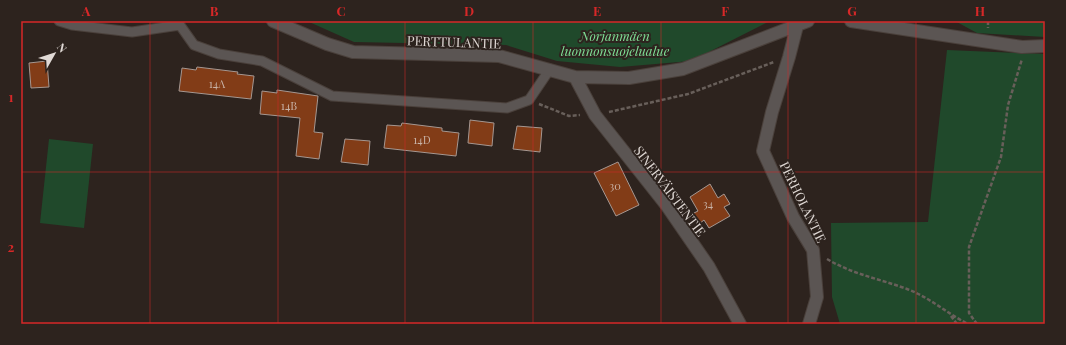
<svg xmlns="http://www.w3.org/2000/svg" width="1066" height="345" font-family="'Playfair Display',serif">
<rect width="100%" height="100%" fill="#2d231e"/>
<!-- green -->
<path fill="#20492b" d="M307,21H770L691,61L620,67L557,61L506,45L354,42Z
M955,21H1045V37L977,33Z
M947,50L1045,54V324H840L832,297L831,223L928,222Z
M49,139L93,144L84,228L40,223Z"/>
<!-- building -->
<path fill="#823c17" stroke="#a59791" d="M47,61L49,87L31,88L29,63Z
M197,67L238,72L237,74L254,76L251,99L179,91L182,68L196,70Z
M277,90L318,96L314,132L323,133L319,159L296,156L300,118L260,114L262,91L277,93Z
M470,120L494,123L492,146L468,143Z
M402,123L442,128V131L459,133L456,156L384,148L387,125L401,126Z
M517,126L542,128L540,152L513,149Z
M345,139L370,141L368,165L341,162Z
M618,162L639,205L616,216L594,173Z
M710,184L718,198L724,194L730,204L724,207L730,216L709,228L704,220L699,224L692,214L698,211L690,197Z"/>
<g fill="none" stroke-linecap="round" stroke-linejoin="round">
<defs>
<path id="lane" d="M59,21L72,25L132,32L180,25
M177,21L194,45L219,54L262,61L332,96L507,108L529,100L550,69"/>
<path id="street" d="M273,21L327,44L353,52L499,56L575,77L629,78L683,69L808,21
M800,21L797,26L789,57L772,112L763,151L793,217L813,250L817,297L809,324
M851,21L1022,47L1045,46
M575,77L595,115L667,206L709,267L740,324"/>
</defs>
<!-- lane casing -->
<use href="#lane" stroke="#4a403b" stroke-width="11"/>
<!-- street casing -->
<use href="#street" stroke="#4a403b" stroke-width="14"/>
<!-- path -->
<path stroke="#685f5a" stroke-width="2.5" stroke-dasharray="4 2" stroke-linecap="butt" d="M988,21V28
M539,104L569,116L580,115
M609,112L688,94L774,62
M827,259C852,274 880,279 907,289C929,297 948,314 968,324
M951,316L957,324
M977,324L969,313V247L1001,157L1008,105L1022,59"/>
<!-- lane -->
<use href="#lane" stroke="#5b5553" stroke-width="9"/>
<!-- street -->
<use href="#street" stroke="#5b5553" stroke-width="12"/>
</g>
<!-- grid -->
<path fill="none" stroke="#d62828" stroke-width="1" stroke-opacity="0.55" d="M150,21V324M278,21V324M405,21V324M533,21V324M661,21V324M788,21V324M916,21V324M21,172H1045"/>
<g text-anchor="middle" stroke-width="4" stroke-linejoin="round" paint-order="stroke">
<!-- number labels -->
<g font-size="11" fill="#c8b2a6">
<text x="217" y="88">14A</text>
<text x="289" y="110">14B</text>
<text x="422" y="144">14D</text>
<text x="615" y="190">30</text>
<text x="708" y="208">34</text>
</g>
<!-- park labels -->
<g font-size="13" font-style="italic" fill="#7ede95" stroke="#2d231e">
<text x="615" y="41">Norjanmäen<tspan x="615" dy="15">luonnonsuojelualue</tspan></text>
</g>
<!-- street labels -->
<g font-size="13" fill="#e0d9d5" stroke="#2d231e">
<text transform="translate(454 42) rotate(2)" y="5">PERTTULANTIE</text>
<text transform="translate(670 191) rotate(53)" y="5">SINERVÄISTENTIE</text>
<text transform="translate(803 202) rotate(64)" y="5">PERHOLANTIE</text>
</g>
</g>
<!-- border -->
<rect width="1066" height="345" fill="none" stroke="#2d231e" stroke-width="44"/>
<!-- north arrow -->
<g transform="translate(54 54) rotate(51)" stroke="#2d231e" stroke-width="3" paint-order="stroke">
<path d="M0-3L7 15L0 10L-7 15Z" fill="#e0d9d5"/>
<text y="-6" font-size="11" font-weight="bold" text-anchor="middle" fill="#e0d9d5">N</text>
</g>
<rect x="22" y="22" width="1022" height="301" fill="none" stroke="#d62828" stroke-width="1.5"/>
<g font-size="13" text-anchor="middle" font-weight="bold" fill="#d62828">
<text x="86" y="16">A</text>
<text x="214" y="16">B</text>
<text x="341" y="16">C</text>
<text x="469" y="16">D</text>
<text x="597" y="16">E</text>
<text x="725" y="16">F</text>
<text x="852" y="16">G</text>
<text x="980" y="16">H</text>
<text x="11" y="102">1</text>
<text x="11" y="252">2</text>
</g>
</svg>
